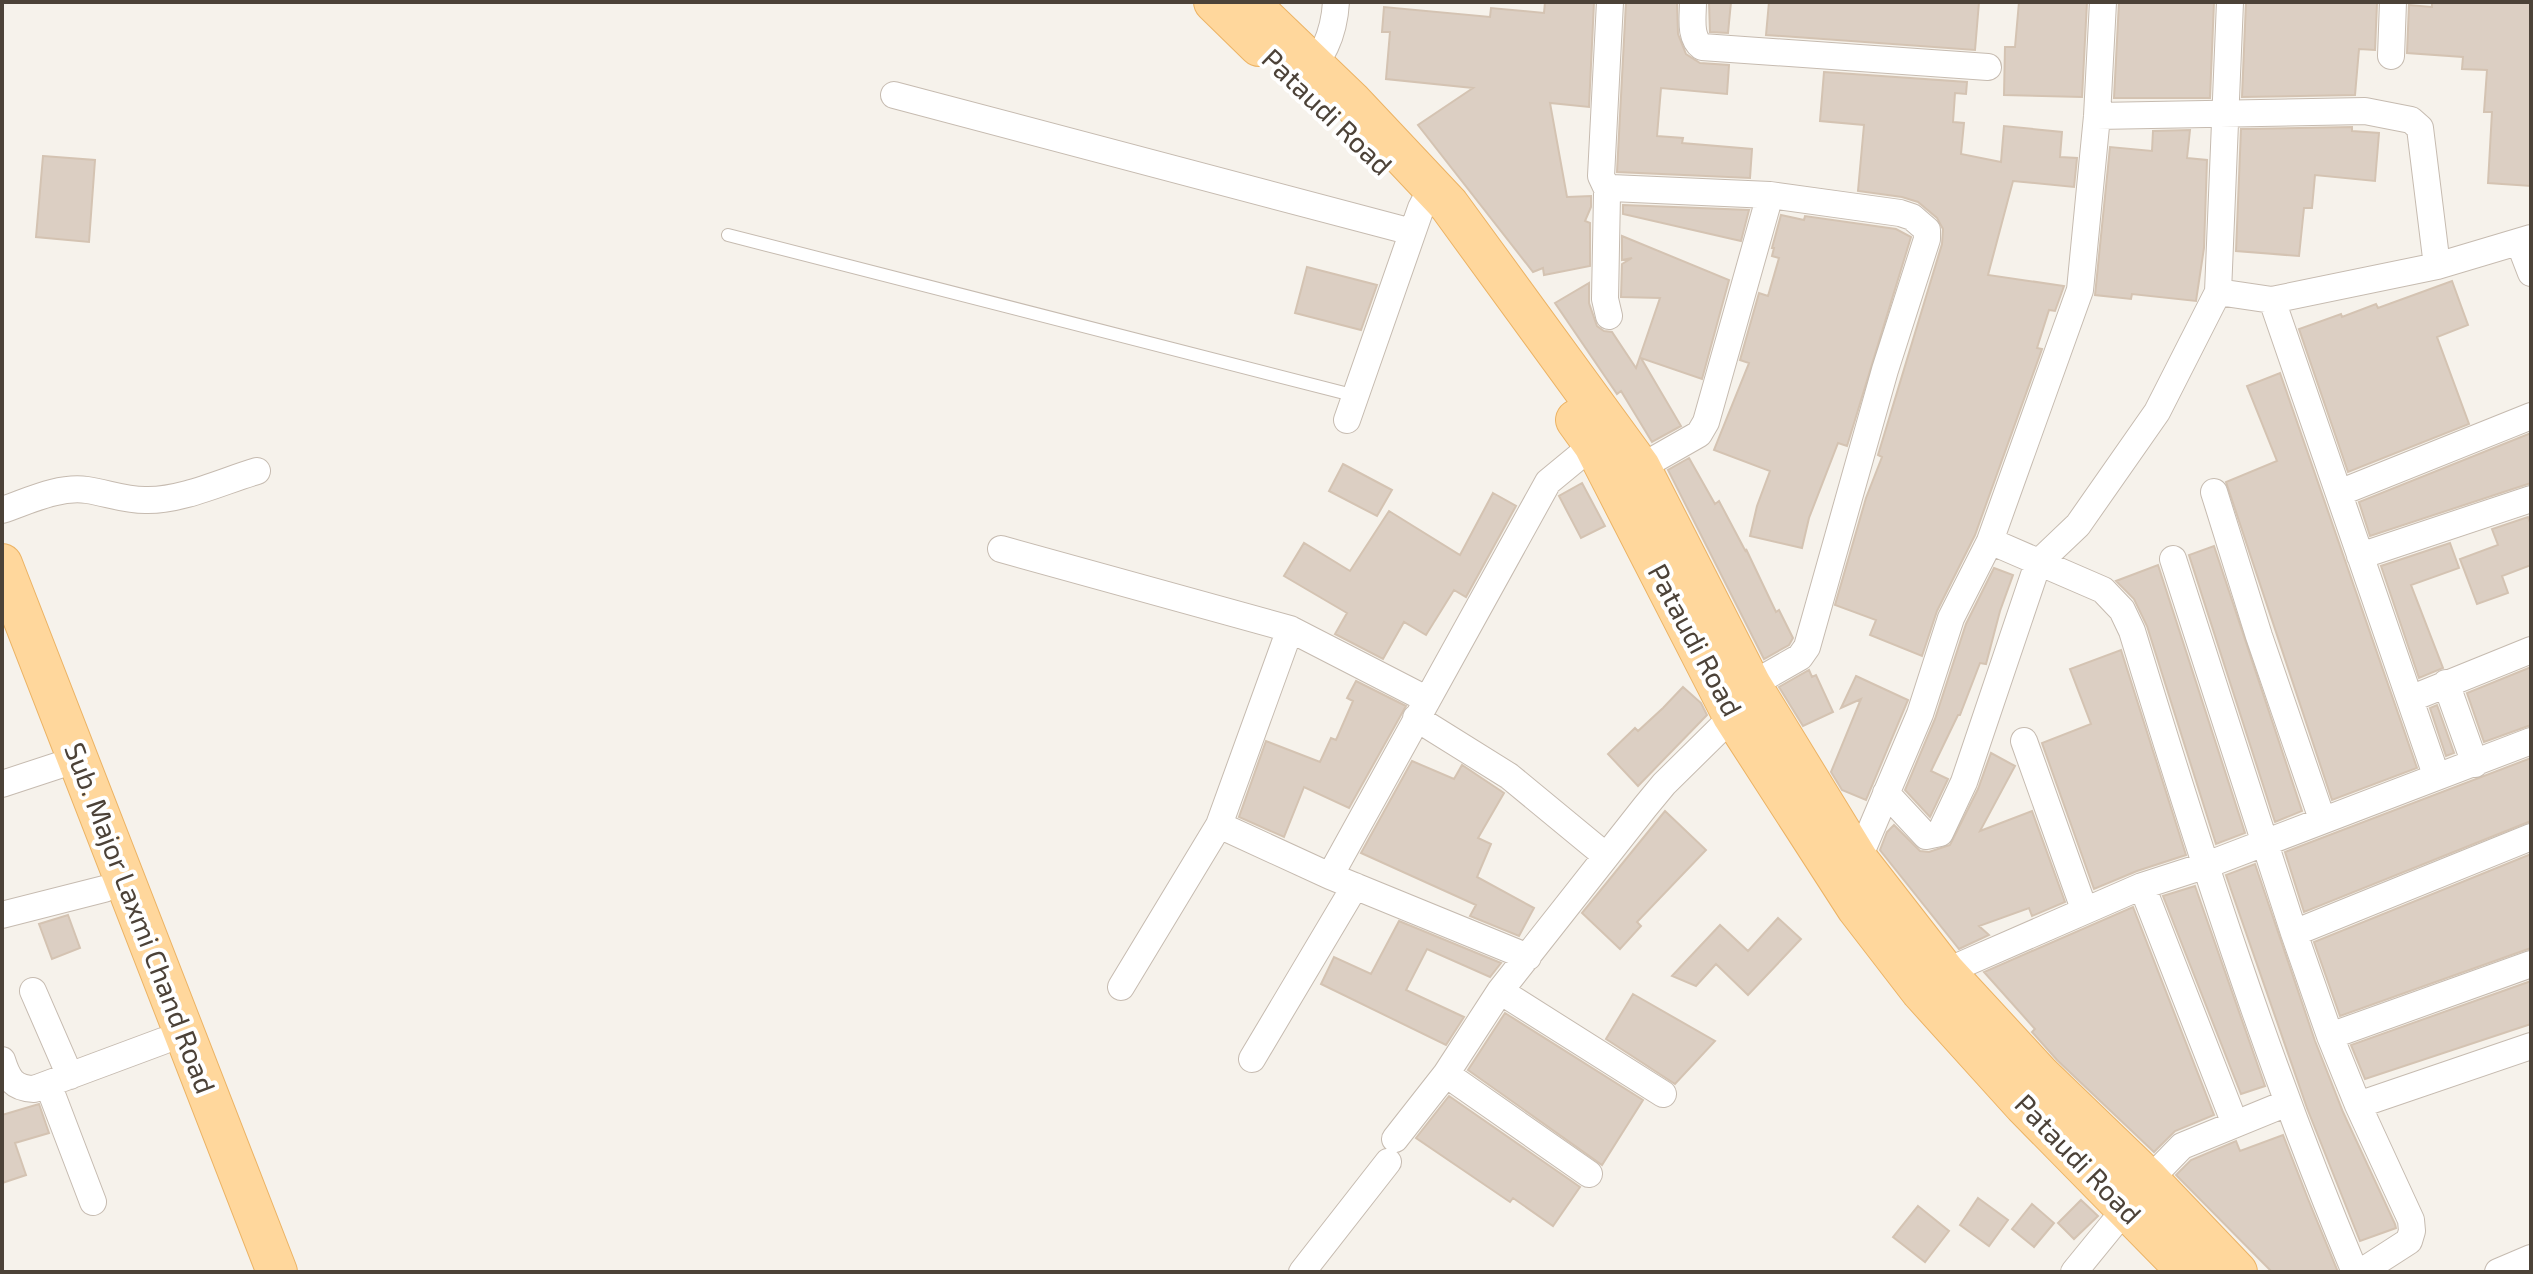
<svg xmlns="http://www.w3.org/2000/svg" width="2533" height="1274" font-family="'Exo 2',sans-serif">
<rect width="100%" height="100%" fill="#f6f2eb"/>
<!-- building -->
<path fill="#dccfc3" stroke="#d4c3b2" stroke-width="2" d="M1545,2H1594L1589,107L1550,103L1567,197L1591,196V207L1585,221L1590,223V266L1544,275L1543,268L1533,272L1418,125L1473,88L1386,79L1390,32H1382L1384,7L1490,17L1491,8L1544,13Z
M1626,2H1677L1678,34L1686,54L1700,63L1729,65L1727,94L1661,88L1657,136L1683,138L1682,143L1752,149L1750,178L1617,172Z
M1709,2H1731L1728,33L1710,32Z
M1769,2H1979L1975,50L1766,35Z
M2019,2H2087L2082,97L2004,95L2005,47H2015Z
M2119,2H2214L2210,98H2114Z
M2246,2L2377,3L2375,50L2359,49L2355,95L2242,97Z
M2432,2H2531V186L2488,183L2492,112H2484L2487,70L2462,69L2463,57L2407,53L2409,5L2432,7Z
M1824,72L1967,82L1966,94L1955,93L1953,122L1964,123L1961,154L2001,162L2004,126L2062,132L2060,157L2077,158L2074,187L2013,181L1988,275L2064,286L2055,311L2049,310L2037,348L2042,349L1975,535L1937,611L1922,656L1870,635L1876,620L1835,605L1866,498L1882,457L1878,455L1942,244L1943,229L1937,218L1918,202L1902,197L1858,191L1864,125L1820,121Z
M2352,127V131L2379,133L2375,181L2315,175L2312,208H2304L2299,256L2236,251L2241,129Z
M2190,130L2187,158L2207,160L2204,248L2196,301L2132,294L2131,299L2095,295L2110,147L2152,151L2153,131Z
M43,156L95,160L89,242L36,237Z
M1623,205L1749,210L1741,241L1623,214Z
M1781,215L1804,220L1805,216L1896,229L1911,237L1847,446L1838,443L1809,518L1802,548L1750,536L1757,506L1770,471L1714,450L1749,363L1740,360L1759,293L1768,296L1779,258L1772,256L1774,248H1772Z
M1622,236L1729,280L1702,379L1641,358L1681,426L1652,442L1621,391L1617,394L1555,303L1589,283V303L1597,326L1604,331L1612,332L1636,368L1660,298L1621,297L1622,264L1632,258L1622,260Z
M1307,267L1377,285L1361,330L1295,313Z
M2452,281L2468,325L2437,337L2469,424L2348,472L2299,329L2341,314L2342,317L2376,304L2378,308Z
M2280,373L2417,768L2332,800L2226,482L2277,461L2247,386Z
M2531,433V483L2370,536L2359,502Z
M1689,458L1715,504L1719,501L1746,552V549L1776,612L1779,610L1793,638L1789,645L1764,659L1668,470Z
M1343,464L1392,490L1377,516L1329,491Z
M1582,483L1605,526L1581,538L1559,496Z
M1493,493L1516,506L1466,597L1454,590L1426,635L1404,622L1383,659L1335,634L1347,613L1284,576L1304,543L1350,571L1389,511L1460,555Z
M2528,517L2531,525V565L2502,576L2508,593L2477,604L2460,559L2498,545L2492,529Z
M2450,543L2459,568L2411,585L2443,668L2419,678L2381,566Z
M2214,546L2302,811L2275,822L2189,555Z
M2158,565L2245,833L2216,844L2147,626L2134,599L2116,581Z
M1994,568L2013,575L2000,611L1986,664L1980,663L1960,715H1958L1931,771L1948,779L1930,817L1905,790L1935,719L1966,624Z
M2121,650L2186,855L2137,871L2094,889L2042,743L2091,724L2070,669Z
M2531,667V725L2484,742L2467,693Z
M1809,670L1812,677L1816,675L1833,712L1803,726L1779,687Z
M1856,676L1908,700L1866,800L1842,790L1831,772L1861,699L1841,708Z
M1356,681L1406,706L1349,808L1304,787L1284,837L1239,817L1266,741L1320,762L1331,738L1336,740L1353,701L1347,698Z
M1683,687L1701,703L1707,715L1638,786L1608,754L1635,728L1638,731L1663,708Z
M2437,705L2454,753L2446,756L2430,708Z
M1991,753L2015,766L1980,831L2032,811L2065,902L2032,916L2029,908L1979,926L1989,935L1959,949L1880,850L1887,832L1894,825L1920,851L1929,852L1950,845L1978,789Z
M2531,758V821L2304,912L2285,852Z
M1412,761L1454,779L1462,765L1504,793L1478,838L1491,844L1477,877L1534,908L1519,936L1470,916L1476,905L1361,853Z
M1665,811L1706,850L1637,922L1641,926L1620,949L1582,913Z
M2531,854V948L2340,1016L2314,942Z
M2255,864L2315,1041L2343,1112L2395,1224L2396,1228L2360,1241L2307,1108L2226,875Z
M2195,886L2265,1086L2241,1094L2163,896Z
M2133,907L2214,1115L2175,1131L2154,1152L2057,1060L2032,1032L2035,1029L1984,972Z
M68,915L80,948L52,959L39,924Z
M1778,918L1801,939L1748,995L1716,964L1696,986L1672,976L1720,925L1748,951Z
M1399,921L1501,963L1490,977L1427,949L1406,990L1464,1017L1446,1045L1321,984L1334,957L1371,974Z
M2531,981V1024L2365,1079L2351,1045Z
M1633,994L1715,1041L1675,1084L1606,1039Z
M1505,1013L1643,1100L1602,1165L1468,1070Z
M1449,1096L1580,1187L1553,1226L1513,1198L1510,1202L1416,1138Z
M39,1104L49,1133L15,1143L26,1175L2,1183V1115Z
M2283,1135L2308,1199L2338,1272H2272L2176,1175L2191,1160L2236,1141L2240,1151Z
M1978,1198L2008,1220L1989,1246L1960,1225Z
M2081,1200L2098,1216L2074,1239L2058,1223Z
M2032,1204L2054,1223L2034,1247L2012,1229Z
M1918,1206L1949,1231L1925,1262L1893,1237Z"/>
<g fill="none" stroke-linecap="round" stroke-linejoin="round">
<defs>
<path id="lane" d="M728,235L1356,396"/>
<path id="street" d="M1693,2C1693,17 1689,37 1702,47L1988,67
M2391,56L2393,2
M1299,84C1322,59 1334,36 1336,2
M894,95L1412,232
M2097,116L2365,111L2411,120L2420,128L2437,266
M1608,191L1601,176L1610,2
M2519,242L2531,273
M2218,292L2272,300L2437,266L2531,238
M2272,300L2436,775
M1609,316L1605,299L1607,194L1611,188L1770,195L1900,213L1912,217L1927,230V239L1885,370L1807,647L1800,657L1751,685
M1347,420L1421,208L1432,187
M1627,475L1699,434L1706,422L1770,195
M2214,492L2259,636L2322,819
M2339,493L2531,416
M2,510C29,501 58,486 87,490C107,493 127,501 148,500C184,500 223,481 257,471
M1990,541L2103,590L2122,610L2132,631C2198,847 2267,1063 2355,1272
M1001,549L1290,629L1426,699
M2360,556L2531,499
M2173,559L2294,933L2330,1036L2358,1105L2411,1220L2412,1231L2409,1241L2361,1272
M2446,683L2475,764
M2410,699L2531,650
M1416,718L1509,776L1606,856
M2024,741L2084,909
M2,784L78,759
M1886,793L1926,836L1940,833L1964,782L2038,563L2078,525L2157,412L2218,292L2230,2
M1219,825L1330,876L1528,957
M1858,860L1920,714L1951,618L1990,541L2080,290L2097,116L2103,2
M1330,876L1548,482L1605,435
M2142,886L2235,1124
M2,915L104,889
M2294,933L2531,837
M1936,979L1945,972L2142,886L2204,866L2531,741
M1121,987L1219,825L1290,629
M33,991L70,1076
M1500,991L1663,1094
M2330,1036L2531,964
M1252,1059L1355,886
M2,1060C8,1079 13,1088 34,1089L163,1041
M1446,1074L1589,1174
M48,1084L93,1202
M2358,1105L2531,1046
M1395,1139L1446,1074L1500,991L1645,807L1664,784L1733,716L1745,710
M1302,1272L1388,1162
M2074,1272L2149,1180L2182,1146L2287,1103
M2498,1272L2531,1258"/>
<path id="primary" d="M1214,2L1259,46
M1248,2L1352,102L1449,205L1640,467L1751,685L1858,860L1945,972L2041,1076L2149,1180L2237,1272
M1576,420L1594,445L1733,716L1857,908L1921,991L2024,1105L2188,1272
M2,564L277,1272"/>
</defs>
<!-- lane casing -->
<use href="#lane" stroke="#c6bbb0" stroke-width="14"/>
<!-- street casing -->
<use href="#street" stroke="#c6bbb0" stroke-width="28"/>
<!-- primary casing -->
<use href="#primary" stroke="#ecb364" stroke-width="42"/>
<!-- lane -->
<use href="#lane" stroke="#fff" stroke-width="12"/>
<!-- street -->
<use href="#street" stroke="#fff" stroke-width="26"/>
<!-- primary -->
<use href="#primary" stroke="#ffd79c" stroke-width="40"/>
</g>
<g text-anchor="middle" stroke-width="8" stroke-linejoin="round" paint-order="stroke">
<!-- street labels -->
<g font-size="28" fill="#4c4238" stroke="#fff">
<text transform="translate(1327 112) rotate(44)" y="10">Pataudi Road</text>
<text transform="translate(1695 640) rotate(62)" y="10">Pataudi Road</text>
<text transform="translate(140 918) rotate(69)" y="10">Sub. Major Laxmi Chand Road</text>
<text transform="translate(2078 1159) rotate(46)" y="10">Pataudi Road</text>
</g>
</g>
<!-- border -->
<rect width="2533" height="1274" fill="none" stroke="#4c4238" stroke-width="8"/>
</svg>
